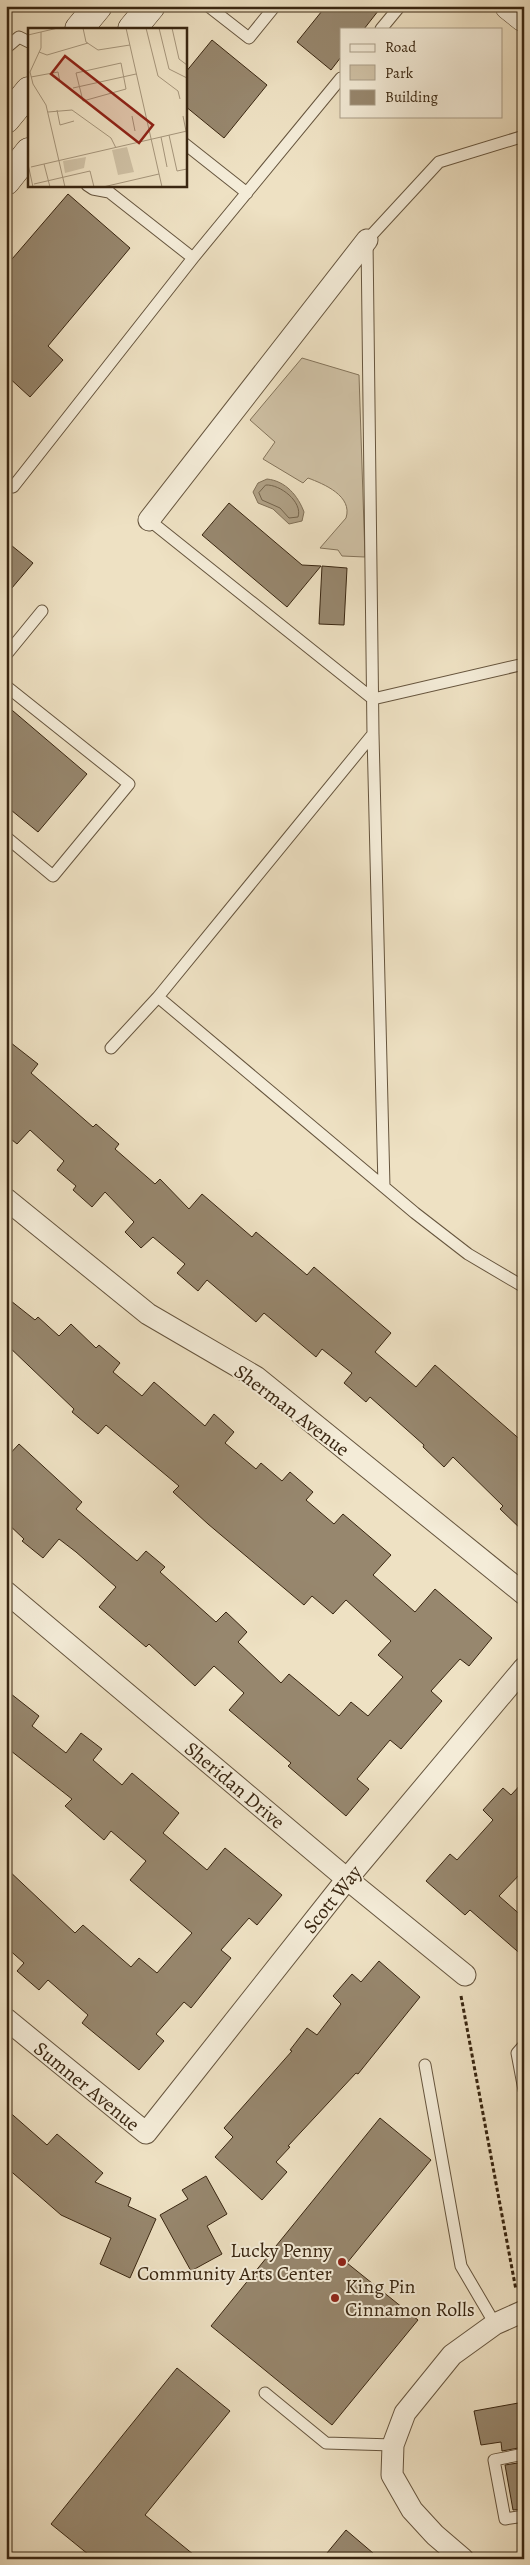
<svg xmlns="http://www.w3.org/2000/svg" width="530" height="2565" font-family="Alegreya,serif">
<rect width="100%" height="100%" fill="#eee1c3"/>
<filter id="stains"><feTurbulence type="fractalNoise" baseFrequency=".004" numOctaves="4"/><feColorMatrix values="0 0 0 0 .2 0 0 0 0 .09 0 0 0 0 .02 0 0 0 .5 -.17"/></filter>
<radialGradient id="worn" r=".72"><stop offset=".6" stop-color="#630" stop-opacity="0"/><stop offset="1" stop-color="#630" stop-opacity=".3"/></radialGradient>
<!-- green -->
<path fill="#cfc1a5" stroke="#84745b" d="M302,358L359,375L365,557L342,556L338,550L320,548L346,518C353,496 324,484 308,478L303,483L263,459L275,442L250,420Z"/>
<!-- water -->
<path fill="#b0a186" stroke="#807057" d="M267,479C286,481 298,496 304,512L302,521L289,524L273,509L258,503L253,492L258,483Z"/>
<g fill="none" stroke-linecap="round" stroke-linejoin="round">
<!-- shore -->
<path stroke="#74644c" stroke-width="1" d="M266,485C280,484 303,502 298,517L289,518L280,508L262,500L259,493Z"/>
</g>
<!-- building -->
<path fill="#97876e" stroke="#392611" d="M326,6H382L364,29H341V57L331,70L297,42Z
M212,40L267,85L224,138L185,106V73Z
M68,194L130,248L48,346L63,360L30,397L6,375V266Z
M229,503L302,565L321,566L287,607L202,535Z
M6,541L33,563L6,595Z
M322,566L347,568L344,625L319,624Z
M6,705L87,774L38,832L6,806Z
M6,1039L38,1064L31,1073L93,1127L96,1124L119,1144L115,1149L155,1184L160,1179L189,1209L202,1194L252,1237L256,1232L307,1275L314,1267L391,1333L375,1352L416,1387L435,1365L524,1443V1532L500,1509L503,1506L453,1457L444,1467L423,1447L424,1445L370,1397L366,1402L344,1383L352,1373L322,1349L316,1357L264,1313L256,1322L207,1280L198,1291L177,1273L185,1264L153,1237L141,1248L125,1232L134,1222L105,1192L92,1207L73,1190L76,1186L57,1170L64,1161L30,1130L17,1144L6,1135Z
M6,1297L35,1320L38,1317L59,1336L71,1324L96,1348L99,1345L120,1363L113,1372L142,1396L154,1382L205,1426L214,1414L234,1432L225,1443L256,1469L261,1463L282,1481L290,1472L313,1492L306,1500L334,1524L343,1514L391,1555L373,1575L415,1612L435,1589L492,1638L469,1666L460,1659L431,1691L442,1701L401,1749L390,1740L357,1779L369,1789L346,1816L288,1766L291,1763L229,1710L244,1693L214,1666L195,1686L149,1644L146,1647L99,1607L116,1587L76,1552L59,1539L43,1558L22,1541L24,1539L6,1522V1458L19,1444L82,1502L76,1509L105,1534L137,1561L146,1551L165,1567L160,1572L216,1622L226,1612L247,1632L238,1642L281,1683L289,1674L339,1716L351,1702L368,1716L403,1677L378,1655L391,1641L346,1600L333,1614L312,1596L304,1605L208,1524L173,1492L179,1486L106,1425L98,1434L72,1412L74,1409L6,1344Z
M6,1690L39,1716L32,1726L66,1753L81,1733L102,1749L93,1760L122,1785L132,1773L179,1813L163,1833L207,1870L225,1848L282,1895L257,1925L249,1918L221,1950L231,1958L191,2008L184,2002L156,2034L164,2041L139,2070L82,2023L88,2015L48,1980L39,1990L17,1971L24,1963L6,1947V1868L75,1933L83,1925L131,1967L139,1958L157,1973L192,1933L130,1880L146,1861L111,1831L104,1840L65,1806L72,1799L6,1747Z
M524,1781V1870L499,1896L524,1918V1957L470,1910L465,1915L426,1881L450,1854L457,1860L493,1820L483,1810L503,1788L511,1795Z
M379,1961L420,1997L358,2074L356,2073L288,2146L290,2147L276,2162L287,2172L262,2200L215,2157L233,2137L224,2128L292,2051L290,2050L307,2028L317,2035L341,2004L333,1996L352,1974L361,1982Z
M6,2109L47,2145L57,2134L103,2173L95,2182L131,2198L128,2206L156,2219L130,2278L100,2264L111,2238L61,2215L6,2167Z
M380,2118L431,2160L347,2263L418,2320L332,2425L211,2326Z
M206,2176L227,2214L207,2226L222,2254L191,2271L160,2215L188,2199L182,2190Z
M177,2368L230,2411L145,2515L199,2559H94L51,2524Z
M524,2402V2447L502,2451L501,2442L481,2445L474,2411Z
M524,2462V2509L513,2510L505,2465Z
M346,2530L380,2559H322Z"/>
<g fill="none" stroke-linecap="round" stroke-linejoin="round">
<defs>
<path id="lane" d="M208,6L249,38L275,6
M381,29L400,6
M6,48L19,37L29,42
M524,136L439,162L367,240L373,734L158,997L415,1213L468,1254L524,1287
M185,144L247,193
M87,185L93,189L109,192L106,185
M109,192L193,258
M6,481L13,487L193,258L341,78
M149,520L373,699L524,664
M6,655L42,611
M6,686L129,784L53,876L6,837
M373,734L384,1187
M111,1048L158,997
M524,2045L517,2053L524,2090
M425,2065L461,2266L495,2324
M265,2393L326,2443L393,2445
M524,2454L494,2460L505,2519L524,2516"/>
<path id="street" d="M149,520L367,240
M6,1199L148,1314L256,1377L524,1594
M6,1592L347,1879L465,1975
M6,2019L146,2133L347,1879L524,1668
M463,2559L435,2535L412,2510L392,2475L393,2445L405,2413L452,2355L495,2324L524,2311"/>
<path id="secondary" d="M509,6L524,18
M79,29L98,6
M132,29L151,6
M6,119L29,91
M6,181L29,152"/>
</defs>
<!-- lane casing -->
<use href="#lane" stroke="#66553e" stroke-width="13"/>
<!-- street casing -->
<use href="#street" stroke="#66553e" stroke-width="23"/>
<!-- secondary casing -->
<use href="#secondary" stroke="#392611" stroke-width="29"/>
<!-- path -->
<path stroke="#392611" stroke-width="3" stroke-dasharray="4 2.5" stroke-linecap="butt" d="M461,1996L516,2290"/>
<!-- lane -->
<use href="#lane" stroke="#f4ecd8" stroke-width="11"/>
<!-- street -->
<use href="#street" stroke="#f4ecd8" stroke-width="21"/>
<!-- secondary -->
<use href="#secondary" stroke="#f4ecd8" stroke-width="28"/>
</g>
<!-- markers -->
<g fill="#8f2418" stroke="#f4ecd8" stroke-width="2">
<circle cx="342" cy="2262" r="5"/>
<circle cx="335" cy="2298" r="5"/>
</g>
<g text-anchor="middle" stroke-width="4" stroke-linejoin="round" paint-order="stroke">
<!-- street labels -->
<g font-size="20" fill="#392611" stroke="#f4ecd8">
<text transform="translate(292 1410) rotate(37)" y="7">Sherman Avenue</text>
<text transform="translate(235 1785) rotate(40)" y="7">Sheridan Drive</text>
<text transform="translate(332 1899) rotate(-51)" y="7">Scott Way</text>
<text transform="translate(87 2086) rotate(39)" y="7">Sumner Avenue</text>
</g>
<!-- poi labels -->
<g font-size="20" fill="#392611" stroke="#f4ecd8" text-anchor="end">
<text x="332" y="2257">Lucky Penny<tspan x="332" dy="23">Community Arts Center</tspan></text>
<text x="345" y="2293" text-anchor="start">King Pin<tspan x="345" dy="23">Cinnamon Rolls</tspan></text>
</g>
</g>
<!-- overview -->
<g transform="translate(28 28)">
<rect width="159" height="159" fill="#eee1c3"/>
<path d="M99,119L106,144L90,147L84,122ZM58,129L56,140L37,145L35,133Z" fill="#cfc1a5"/>
<path fill="none" stroke="#a6967c" stroke-width="1" d="M55,0L58,14L70,22L102,17M98,0L134,159M118,0L130,48L150,63L152,71M131,0L141,41L159,50M144,0L151,31L159,37M13,4V20L2,44L5,56L18,77L37,159M0,7L30,0M11,24L19,27L60,15M93,35L98,61L55,73L48,45ZM3,49L30,44L32,54M45,60L108,46M29,82L32,97L46,93M20,84L44,82L83,110L88,120M104,88L107,103M155,88L159,108M141,107L149,143L159,141M133,109L139,139M0,136L5,159M16,136L22,159M3,139L159,103M6,156L62,143L66,159M75,159L131,146"/>
<path fill="#8f2418" fill-opacity="0.15" stroke="#8f2418" stroke-width="2.5" d="M37,28L125,97L111,115L23,46Z"/>
<rect width="159" height="159" fill="none" stroke="#392611" stroke-width="2.5"/>
</g>
<!-- margin -->
<rect width="530" height="2565" fill="none" stroke="#eee1c3" stroke-width="25"/>
<rect x="8" y="8" width="515" height="2550" fill="none" stroke="#392611" stroke-width="2.5"/>
<rect x="12" y="12" width="505" height="2540" fill="none" stroke="#392611"/>
<!-- legend -->
<rect x="340" y="28" width="162" height="90" fill="#f4ecd8" stroke="#a99d88"/>
<rect x="350" y="44" width="25" height="8" fill="#f4ecd8" stroke="#a99d88"/>
<text x="385" y="52" font-size="15" fill="#392611">Road</text>
<rect x="350" y="65" width="25" height="15" fill="#cfc1a5" stroke="#a99d88"/>
<text x="385" y="78" font-size="15" fill="#392611">Park</text>
<rect x="350" y="90" width="25" height="15" fill="#97876e" stroke="#a99d88"/>
<text x="385" y="102" font-size="15" fill="#392611">Building</text>
<rect width="100%" height="100%" filter="url(#stains)"/>
<rect width="100%" height="100%" fill="url(#worn)"/>
</svg>
